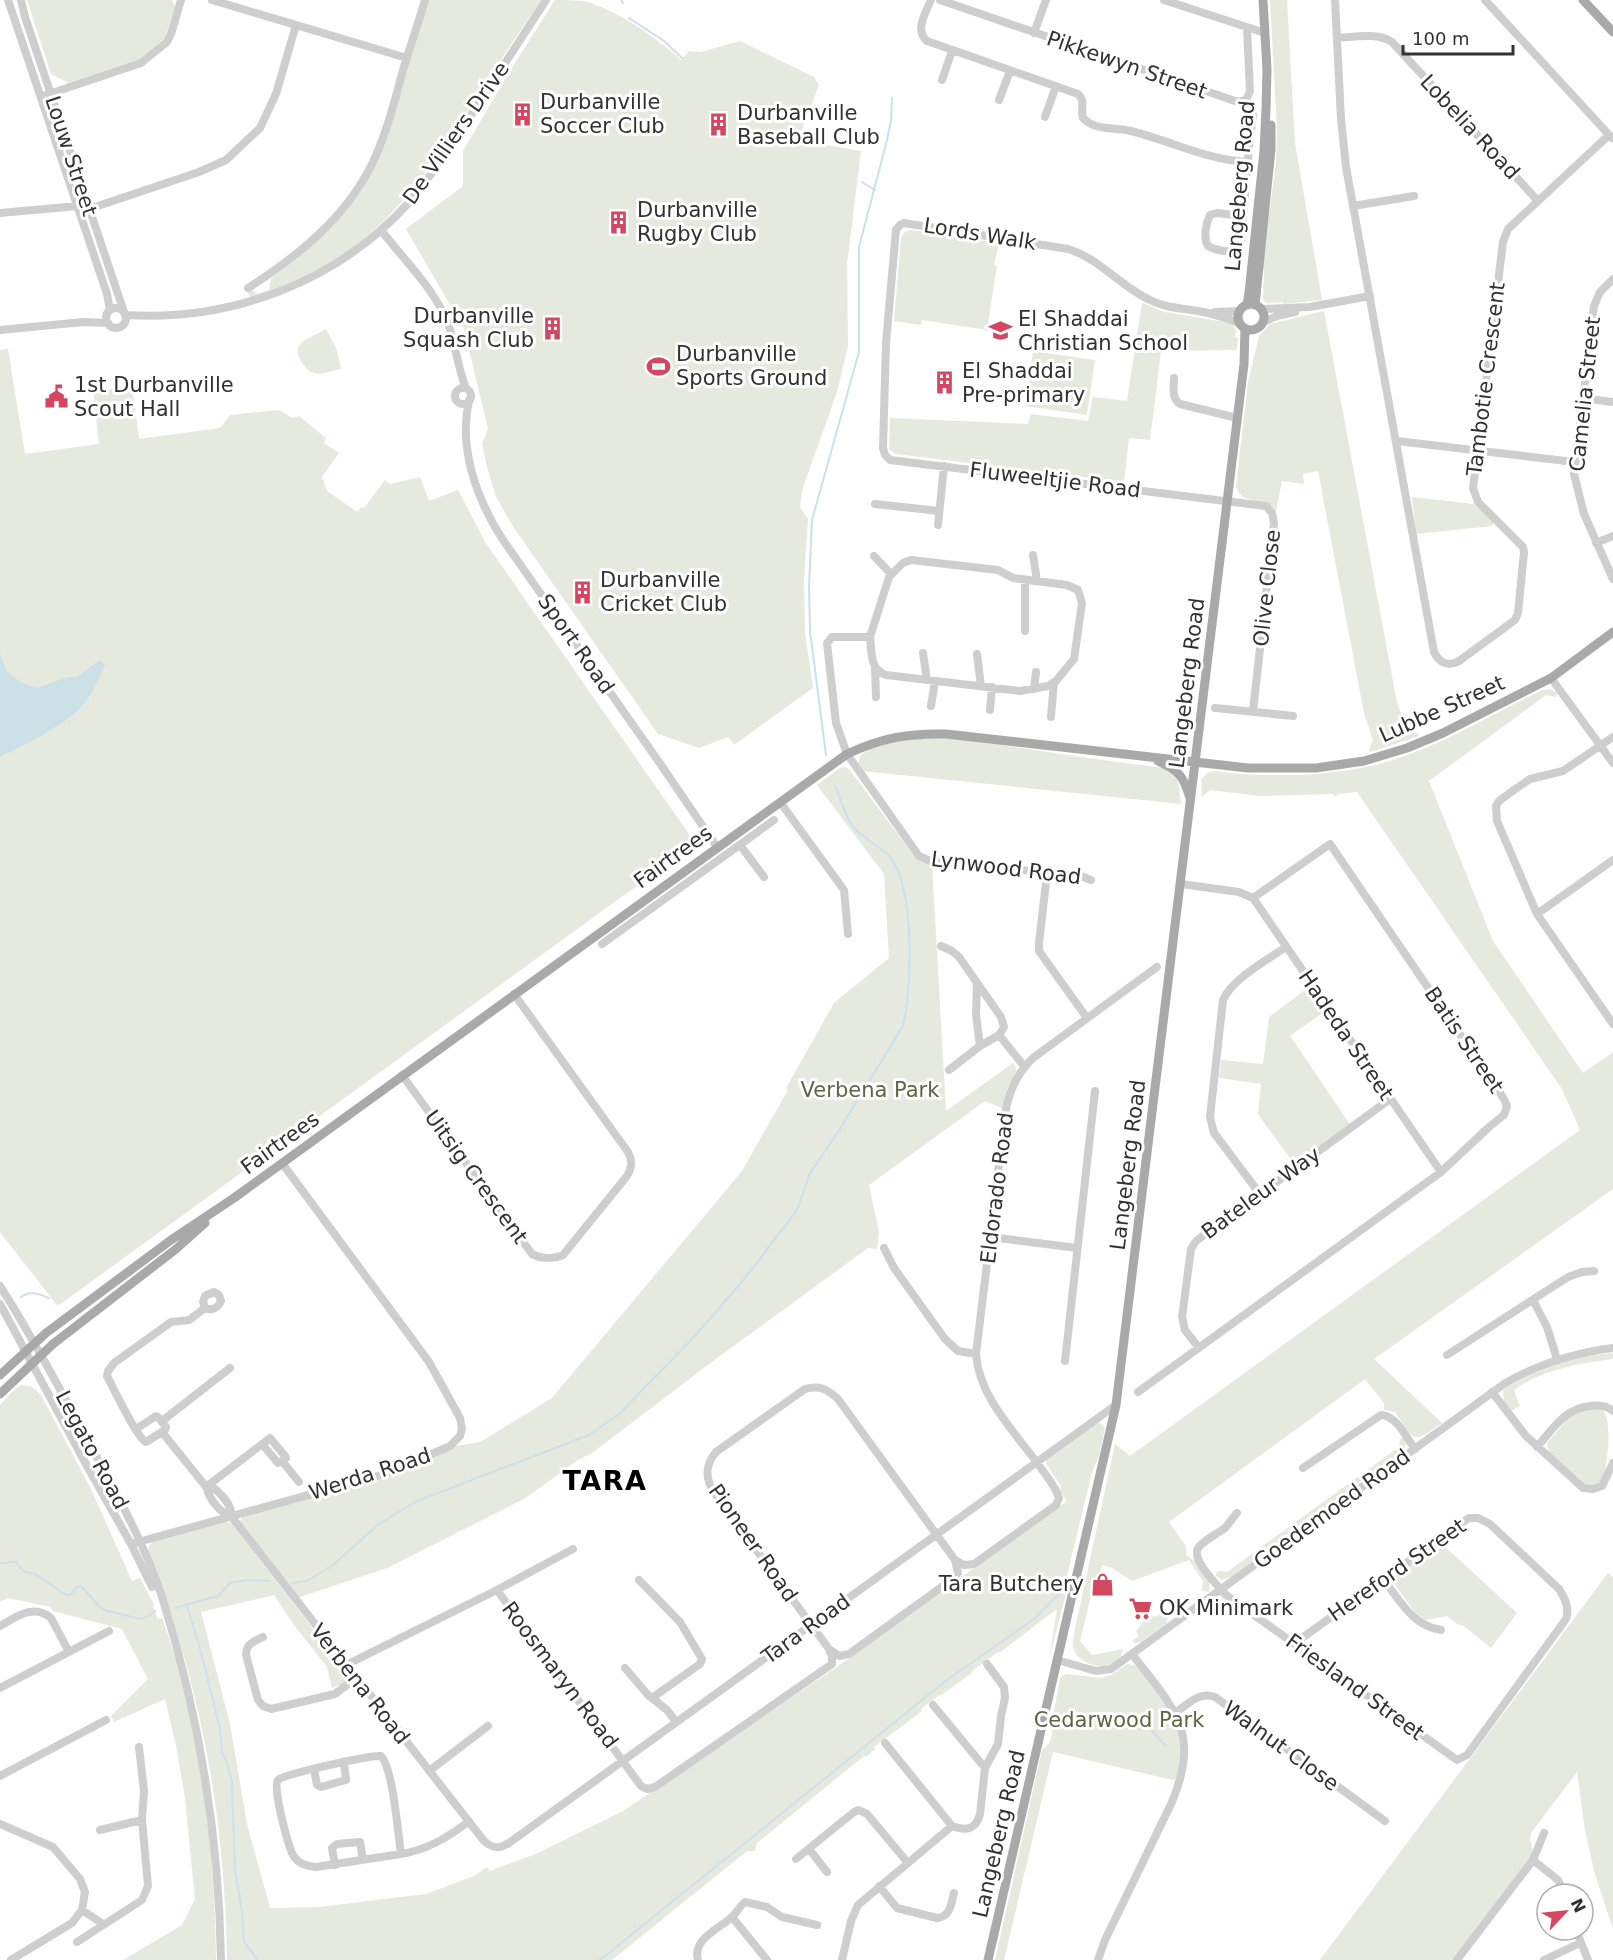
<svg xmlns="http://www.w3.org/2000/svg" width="1613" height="1960" font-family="'DejaVu Sans',sans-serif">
<rect width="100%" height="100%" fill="#fff"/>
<!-- green -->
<path fill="#e5e9de" d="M27,0H172L175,6L165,38L140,59L69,83L51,74Z
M428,0H541C515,38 490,77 465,115C434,162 404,207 360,242C328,268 289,284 250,298L248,292L252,290L257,294L269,290L271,278L294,261L325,233L340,217L365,184Z
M555,0C564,0 575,0 584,1C619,11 654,36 681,60L689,51L701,52L740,41L814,77L819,85L798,140L861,151L847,264L848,346L837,392L803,487L800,507L808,519L804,579L805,633L813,688L734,745L728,737L699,748L658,734L514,528L496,497L487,467L482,444L488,429L464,329L406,229L463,186V151L513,66Z
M1270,0H1287L1295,143L1322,300L1284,304L1283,302L1266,303L1263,299L1264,271L1262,269L1276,162L1277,130Z
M910,230L999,243L994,265L997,266L987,330L922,320L921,325L894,321L901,238L904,233Z
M1142,303L1165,312L1231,323L1236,330L1235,337L1238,338L1237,350L1161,351L1150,440L1129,438L1124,482L896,454L889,449L890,418L1028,424L1031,414L1088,421L1093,397L1127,401Z
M1324,311L1397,703L1408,731L1418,734L1419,736L1370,752L1369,749L1373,740L1364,713L1318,471L1303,474L1304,484L1282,481L1276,511C1263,494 1244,508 1236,487L1248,382L1259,336L1270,324Z
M326,329L337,350L341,369C323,373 312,380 301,361C298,355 297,353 298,347L303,341Z
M8,349L25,454L99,444L93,391L132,386L139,439L220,428L230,415L279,410L292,418L299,416L326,438L324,443L339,453L322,477L327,491L357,512L361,507L364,508L385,480L390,484L420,477L429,501L458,490L485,542L691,837L689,848L59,1305L56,1304L0,1232V350Z
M1033,351L1095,360L1087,415L1026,406Z
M1412,497L1474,504L1494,523L1492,526L1416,534Z
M1551,689L1558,694L1555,697L1546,695L1429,781L1493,941L1583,1073L1613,1052V1189L1374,1359L1442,1423C1411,1445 1416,1442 1395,1412L1384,1410V1403L1365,1379L1169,1522L1186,1546V1555L1195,1561L1210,1581L1209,1592L1202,1590L1203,1581L1189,1560L1132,1581L1112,1568L1102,1565L1097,1586L1090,1600L1080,1641L1092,1655L1123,1649C1119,1674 1079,1670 1073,1647C1072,1643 1074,1637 1074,1633L1115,1444L1130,1456L1580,1130L1562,1089L1357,792L1339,794L1335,797L1333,794L1260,796L1210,790L1202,797L1201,780L1207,773L1215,771C1269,778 1326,777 1379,764C1436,749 1489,716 1542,690Z
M945,738C1019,746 1092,760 1166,768V771C1183,776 1177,791 1182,804L862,771L858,765L861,755C884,740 918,738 945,738Z
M844,767L849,769L915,857L921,862L932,865L946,1111L1013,1063L1017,1070L1007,1089L1002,1108L985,1101L869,1185L879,1232L877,1249L868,1248L717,1358L592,1453L578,1460L524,1499L387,1568L297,1598L240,1522L242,1517L246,1515L396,1474L456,1446L480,1442L552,1398L742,1171L788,1090L786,1088L834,1003L889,958L884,874L817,785L840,768Z
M1309,987L1325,1011L1290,1036L1350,1124L1294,1164L1258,1114L1261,1084L1219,1078L1221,1060L1263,1064L1269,1017Z
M1613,1353V1359C1580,1363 1541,1370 1514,1390L1520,1406L1511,1411L1504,1401L1503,1391L1506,1388C1539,1369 1574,1356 1613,1353Z
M21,1385L31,1386L41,1395L91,1489L132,1581L140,1578L154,1604L153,1607L157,1617L156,1619L162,1618C202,1728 214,1845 216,1960H123L182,1925L195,1899L185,1798L176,1746L165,1699L114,1722L111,1716L148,1679L122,1629L53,1611L51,1607L8,1598L0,1602V1405L16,1388Z
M1601,1409C1613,1415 1608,1463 1603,1479L1601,1482L1592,1486L1584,1484L1549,1453L1547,1443L1571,1415L1580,1411Z
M1101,1423L1105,1428L1099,1456L1092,1472L1065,1584L1067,1590L1049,1659L1057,1609L999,1653L998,1652L972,1671L973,1672L940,1696L939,1695L921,1709L922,1711L874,1747L875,1749L866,1757L864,1756L757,1843L755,1851H747L612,1960H227C225,1816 201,1685 148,1551L149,1546L153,1541L226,1521L232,1524L347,1673L348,1678L344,1684L332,1688L327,1667L291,1621L274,1595L201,1612L230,1724L247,1824L270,1908L319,1907L426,1894L474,1876L487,1867L490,1871L538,1853L623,1811L841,1664L1067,1501L1060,1491L1061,1486L1046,1463V1459L1095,1424Z
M1404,1438L1406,1444L1403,1451L1232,1576L1222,1580L1215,1575L1219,1571L1227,1572L1399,1447L1400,1439Z
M1441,1543L1517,1613L1491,1648L1464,1626L1459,1625L1447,1616L1425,1620L1414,1611L1395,1585L1396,1575Z
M1608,1573L1613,1577V1929L1594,1871L1585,1830L1577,1772L1531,1833L1530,1837L1533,1854L1453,1960H1320Z
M1164,1611L1168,1618L1166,1624L1140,1642L1136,1643L1132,1641L1139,1636L1136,1631L1144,1621L1148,1623L1154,1615L1156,1617Z
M1127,1664L1134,1665L1139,1669C1169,1709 1187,1725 1177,1778L1173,1780L1053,1752L1004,1960H995L1042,1750C1051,1745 1054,1733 1051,1724L1060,1680L1062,1676L1067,1674L1102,1678L1111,1675Z"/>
<!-- water -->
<path fill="#cce0e8" d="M0,654C3,659 3,664 6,669C12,680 26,684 37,688L68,677H77L100,660L105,665C98,680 91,698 79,709C60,728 24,745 0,757Z"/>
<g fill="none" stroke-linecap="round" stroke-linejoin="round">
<!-- stream -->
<path stroke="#cce0e8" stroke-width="2" d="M621,0L623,3
M629,18L664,41L682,58
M862,182L875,190
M826,755L810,631L809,586L812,520L859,352V247L887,140L891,120L892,98
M21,1297C30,1290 40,1294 49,1298
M0,1563C6,1564 10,1561 16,1562L23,1571L37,1575L64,1594L70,1595L78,1586H81L98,1605L105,1610L140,1619L149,1616L155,1611
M292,1583L307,1581L333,1565L379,1524L417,1501L589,1435L619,1414L695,1336L746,1277L797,1210L809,1175L838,1132L903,1026C912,989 915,887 890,857C880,846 864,839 854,828C846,819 840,797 835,786
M185,1605L187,1607L200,1648L220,1729L222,1753L227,1762L232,1782L235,1869L242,1912L244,1941L257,1960
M175,1608L218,1596L230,1583L248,1580L270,1581
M1094,1715L1122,1727L1150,1729L1166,1746
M600,1960L947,1680L1034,1619L1060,1593"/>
<!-- minor -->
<path stroke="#cecece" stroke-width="8" d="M8,0L107,294L110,310
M21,0L25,17L124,312
M212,0L407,58
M931,0C926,12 914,31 927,41L1078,94C1086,101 1080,110 1083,118C1095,131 1115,127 1131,131C1171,141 1207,160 1248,162
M940,0L1238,102L1246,100L1250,91L1247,28
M1164,0L1265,33
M1335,0L1341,119L1346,167L1434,652C1439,663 1449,667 1459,661L1515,620L1518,613L1524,552L1523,547L1478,502L1473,488L1503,242L1508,229L1609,135
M1485,0L1612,138
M1034,33L1046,0
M1337,38C1354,37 1378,32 1392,42L1538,201
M942,80L952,51
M46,95L141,63L167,42L171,34L181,0
M999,100L1010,71
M1045,117L1056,86
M1353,206L1414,196
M0,213L78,206L89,209L199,172L226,160L260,128L276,94L296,25
M1243,216L1217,213L1210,215C1206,223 1203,238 1208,246C1215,250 1234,255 1239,247C1244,240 1242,226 1243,219C1246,184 1248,149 1253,115L1246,100
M381,230C404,260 432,286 447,321C456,343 457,367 466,388
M1613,279L1600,292L1594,306L1574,474L1584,514L1613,579
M248,288C297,257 344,219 371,166C386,136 394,103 403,70C410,47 418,24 425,0
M106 318a10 10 0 1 1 20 0a10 10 0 1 1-20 0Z
M1261,309L1310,307L1370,296
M1215,312L1240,311
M125,315C232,322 340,281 411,200C430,178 445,154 461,130C490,87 518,43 546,0
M1263,322L1277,316L1295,312
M1239,323C1228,318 1216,315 1204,312C1185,308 1167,309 1150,300C1120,286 1099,258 1068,249L904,223L900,225L896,230L886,343L883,448L885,455L890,460L1266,506L1272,513L1274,523L1253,711
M0,330L83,322L108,323
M1174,378C1174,388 1171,398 1180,404L1237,418
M455 396a8 8 0 1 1 16 0a8 8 0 1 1-16 0Z
M1582,398L1613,402
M469,400C458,449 477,500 503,540L659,762L717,847
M1397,441L1574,462
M875,504L939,511
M938,525L944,466
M1596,543L1613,536
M1033,555L1037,581
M874,556L891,574
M1025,631V580
M870,637C872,652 869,669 886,675L1020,691L1048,686L1056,681L1074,659L1082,603L1078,590L1067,585L1013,578L998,570L911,560L903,563L889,577L870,637H832L827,643L836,723L847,754L919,856L930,861L1081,876L1091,880
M923,653L927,680
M977,654L981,686
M875,668L876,697
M1551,678L1613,763
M1034,689L1036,672
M931,706L935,681
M1215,708L1293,716
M990,710L992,687
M1051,717L1054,682
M1613,737L1563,771L1530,779L1514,790L1499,801L1496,806L1497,821L1537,914L1613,1024
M780,802L844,890L848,934
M740,845L764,877
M1047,874L1039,943V951L1087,1018
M1181,884L1239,892L1253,898L1441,1172
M1537,914L1613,860
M602,944L774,820
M941,946L952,951L959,957L1001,1017L1004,1027L999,1035L1024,1066
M977,984L976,1014L980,1046L999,1035
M949,1070L980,1046
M402,1075L532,1254C540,1259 555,1259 563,1255L627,1176C632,1168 633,1161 628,1152L514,994
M1260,1194L1214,1133L1210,1117L1223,1000C1232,979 1267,960 1286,947
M991,1237L1077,1248
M884,1248L894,1268L945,1339L958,1351L976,1354
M0,1286C32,1336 60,1389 88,1441C115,1491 144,1542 162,1597C199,1714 219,1837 221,1960
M1533,1300L1547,1327L1557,1359
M0,1304L87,1466L131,1544L152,1587
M1199,1348L1185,1330L1182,1317L1191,1249L1196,1241L1390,1099
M1447,1355L1568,1277L1582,1272L1594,1271
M1065,1361L1095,1091
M1138,1392L1441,1172L1489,1127L1504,1115L1507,1106L1504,1099L1330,844L1253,898
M1492,1392L1526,1436L1583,1488L1593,1489L1602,1486L1613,1463
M162,1421L230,1368
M136,1429L156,1416L158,1417L166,1427L165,1430L146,1442C137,1438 114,1389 107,1376L108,1371L114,1363L171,1322L189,1320L205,1308C212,1311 218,1308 221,1301L219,1295L214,1292L205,1296L203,1302L205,1308
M162,1432L207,1488C209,1499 220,1513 231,1516L484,1841C494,1849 499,1849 509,1843L1116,1405
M262,1444L278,1463L282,1461
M1537,1447C1553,1429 1565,1408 1590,1406C1599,1405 1606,1405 1613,1411
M282,1461L299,1482
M1303,1468L1381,1415C1397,1416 1406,1437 1415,1449
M206,1487L270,1438L285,1456L286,1458L282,1461
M207,1488L215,1489C223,1496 232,1505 231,1516
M1237,1513C1233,1518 1229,1523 1225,1528C1217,1534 1204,1540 1198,1548C1191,1560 1218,1586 1226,1595L1457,1760L1467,1755L1566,1619C1570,1608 1565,1598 1559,1589L1490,1524L1478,1518H1469L1295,1643
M131,1544L388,1473L450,1446L460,1436L462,1429L460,1418L429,1362L282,1163
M955,1560L964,1565L974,1564L1056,1505L1059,1498C1056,1488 1049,1479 1043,1471C1018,1435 979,1399 976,1354L1005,1115C1008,1093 1016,1074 1033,1058L1157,967
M639,1580L680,1622L702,1659L700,1664L652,1698
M1384,1580C1400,1601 1413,1626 1441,1630
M497,1590L641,1786L647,1789L655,1787L832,1664V1657L829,1649L713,1491C705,1477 705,1465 716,1452L805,1389C820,1385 827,1389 838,1399L955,1560L958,1573L954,1578L849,1654L839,1656L829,1649
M0,1626C16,1617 34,1603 51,1618L69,1652
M263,1637C254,1641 246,1644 246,1655L258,1700L263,1706L271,1709L335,1694L356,1678
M1057,1660L1096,1671L1111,1669L1504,1384C1538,1364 1574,1353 1613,1348
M346,1665L497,1590L573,1549
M625,1668L648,1695L667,1710L676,1722
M0,1688L109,1631
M933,1705L985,1768
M1175,1713C1187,1705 1199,1691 1215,1697L1385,1821
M885,1743L952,1826C966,1831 976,1830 980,1814L985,1768L998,1744L1001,1716L1005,1698L1004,1687L987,1664
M314,1769L317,1785L321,1787L346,1780L344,1763
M429,1771L488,1726
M0,1776L106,1720
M0,1824L53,1847L80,1879L85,1892L82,1910L72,1923L11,1960
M100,1830L142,1820
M809,1849L827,1872
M401,1854C398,1834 393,1768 381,1756C370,1755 284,1774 278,1780C272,1787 288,1845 293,1855C298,1864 307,1866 316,1867L401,1854C427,1850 449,1837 469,1821
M796,1859L854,1812L859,1810L867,1814L908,1863
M1533,1860L1558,1880L1564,1894
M335,1865L332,1848L337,1844L360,1842L363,1860
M879,1886L897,1908L937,1918C951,1916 951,1904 954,1893
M82,1910L103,1924
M732,1917L767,1960
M1576,1930L1588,1960
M77,1942L142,1900L148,1886L142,1820L144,1791L139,1747
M698,1960C692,1939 719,1929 732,1917C737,1912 740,1906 745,1902L767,1907L782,1917L817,1925
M842,1960L851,1921L858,1905L952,1826
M1098,1960L1105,1940L1172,1802C1201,1731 1174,1709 1132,1654
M1457,1960L1533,1860L1544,1833
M1544,1960L1580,1943"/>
<!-- major -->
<path stroke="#a9a9a9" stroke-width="9" d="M1583,0L1613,32
M1238 317a13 13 0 1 1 26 0a13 13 0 1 1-26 0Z
M1247,305L1249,293L1264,151L1266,109L1267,69L1263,0
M1255,305L1271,149V125
M1158,761C1179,771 1183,775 1190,798
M0,1375L46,1333L171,1240L234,1198L847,754C882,738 907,733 946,734L1248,768H1316L1364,761L1407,748L1443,733L1551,678L1613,632
M0,1394L53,1344L176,1249L205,1223
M988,1960L1116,1405L1244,364L1245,329"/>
</g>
<!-- icons -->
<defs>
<symbol id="building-bare" viewBox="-9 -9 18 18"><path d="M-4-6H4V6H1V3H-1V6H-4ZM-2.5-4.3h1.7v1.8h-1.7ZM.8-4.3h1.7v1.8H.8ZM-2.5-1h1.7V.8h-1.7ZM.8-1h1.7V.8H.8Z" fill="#d54660" stroke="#fff" stroke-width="2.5" paint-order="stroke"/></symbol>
<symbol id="school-bare" viewBox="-9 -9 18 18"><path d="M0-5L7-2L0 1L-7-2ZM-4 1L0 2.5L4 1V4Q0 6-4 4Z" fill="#d54660" stroke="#fff" stroke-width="2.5" paint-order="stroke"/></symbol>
<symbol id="stadium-bare" viewBox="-9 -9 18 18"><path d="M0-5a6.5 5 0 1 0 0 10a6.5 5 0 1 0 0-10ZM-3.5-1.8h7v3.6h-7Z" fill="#d54660" stroke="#fff" stroke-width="2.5" paint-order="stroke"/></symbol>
<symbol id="civic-bare" viewBox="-9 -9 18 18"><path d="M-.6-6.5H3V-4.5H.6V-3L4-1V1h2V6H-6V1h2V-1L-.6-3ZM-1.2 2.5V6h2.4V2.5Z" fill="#d54660" stroke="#fff" stroke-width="2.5" paint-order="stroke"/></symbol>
<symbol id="shop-bare" viewBox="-9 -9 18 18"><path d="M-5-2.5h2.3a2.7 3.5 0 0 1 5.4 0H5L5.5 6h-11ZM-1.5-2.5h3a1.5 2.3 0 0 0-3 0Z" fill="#d54660" stroke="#fff" stroke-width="2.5" paint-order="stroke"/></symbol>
<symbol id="supermarket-bare" viewBox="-9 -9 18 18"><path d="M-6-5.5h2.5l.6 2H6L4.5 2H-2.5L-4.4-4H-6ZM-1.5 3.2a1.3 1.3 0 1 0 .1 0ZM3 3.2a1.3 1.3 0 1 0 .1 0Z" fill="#d54660" stroke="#fff" stroke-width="2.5" paint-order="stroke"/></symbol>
</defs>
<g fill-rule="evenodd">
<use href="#building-bare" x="506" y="98" width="33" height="33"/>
<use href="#building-bare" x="702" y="108" width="33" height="33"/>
<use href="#building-bare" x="602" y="206" width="33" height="33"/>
<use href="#building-bare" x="536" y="312" width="33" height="33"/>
<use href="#school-bare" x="984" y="314" width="33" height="33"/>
<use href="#stadium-bare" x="642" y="350" width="33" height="33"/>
<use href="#building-bare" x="928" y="366" width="33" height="33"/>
<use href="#civic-bare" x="40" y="380" width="33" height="33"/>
<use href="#building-bare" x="566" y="576" width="33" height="33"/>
<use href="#shop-bare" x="1086" y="1568" width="33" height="33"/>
<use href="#supermarket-bare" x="1124" y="1592" width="33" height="33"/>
</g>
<g text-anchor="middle" stroke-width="6" stroke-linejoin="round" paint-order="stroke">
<!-- street labels -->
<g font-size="21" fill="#313131" stroke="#fff">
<text transform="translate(1127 65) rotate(19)" y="7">Pikkewyn Street</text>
<text transform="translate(1470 127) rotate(47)" y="7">Lobelia Road</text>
<text transform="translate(456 133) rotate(-55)" y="7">De Villiers Drive</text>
<text transform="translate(71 156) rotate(72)" y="7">Louw Street</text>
<text transform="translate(1240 186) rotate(-85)" y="7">Langeberg Road</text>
<text transform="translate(980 234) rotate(9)" y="7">Lords Walk</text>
<text transform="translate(1486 379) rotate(-83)" y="7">Tambotie Crescent</text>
<text transform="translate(1585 394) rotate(-84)" y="7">Camelia Street</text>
<text transform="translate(1055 480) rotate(7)" y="7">Fluweeltjie Road</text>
<text transform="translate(1267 588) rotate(-84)" y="7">Olive Close</text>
<text transform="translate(576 644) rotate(55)" y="7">Sport Road</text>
<text transform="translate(1187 683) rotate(-83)" y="7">Langeberg Road</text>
<text transform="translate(1442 709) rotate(-24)" y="7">Lubbe Street</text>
<text transform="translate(673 857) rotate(-36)" y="7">Fairtrees</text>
<text transform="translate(1006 868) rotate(7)" y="7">Lynwood Road</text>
<text transform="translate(1346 1035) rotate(56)" y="7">Hadeda Street</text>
<text transform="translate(1464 1040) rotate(56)" y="7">Batis Street</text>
<text transform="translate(280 1143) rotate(-36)" y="7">Fairtrees</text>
<text transform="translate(1128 1165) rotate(-83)" y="7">Langeberg Road</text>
<text transform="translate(476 1177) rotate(54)" y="7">Uitsig Crescent</text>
<text transform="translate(997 1188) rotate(-83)" y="7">Eldorado Road</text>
<text transform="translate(1261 1193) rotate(-36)" y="7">Bateleur Way</text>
<text transform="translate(92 1450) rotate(62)" y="7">Legato Road</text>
<text transform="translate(370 1474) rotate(-18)" y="7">Werda Road</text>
<text transform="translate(1332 1509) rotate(-36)" y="7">Goedemoed Road</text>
<text transform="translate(753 1543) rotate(55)" y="7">Pioneer Road</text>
<text transform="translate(1397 1570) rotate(-35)" y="7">Hereford Street</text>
<text transform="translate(806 1629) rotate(-36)" y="7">Tara Road</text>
<text transform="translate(560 1675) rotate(53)" y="7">Roosmaryn Road</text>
<text transform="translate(360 1684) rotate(52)" y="7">Verbena Road</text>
<text transform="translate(1355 1687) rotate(36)" y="7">Friesland Street</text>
<text transform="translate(1281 1746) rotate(36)" y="7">Walnut Close</text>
<text transform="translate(999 1834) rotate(-77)" y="7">Langeberg Road</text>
</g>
<!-- poi labels -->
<g font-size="21" fill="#313131" stroke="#fff" text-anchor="start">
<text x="540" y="109">Durbanville<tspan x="540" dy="24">Soccer Club</tspan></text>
<text x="737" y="120">Durbanville<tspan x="737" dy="24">Baseball Club</tspan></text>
<text x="637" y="217">Durbanville<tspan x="637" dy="24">Rugby Club</tspan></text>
<text x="534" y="323" text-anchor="end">Durbanville<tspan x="534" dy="24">Squash Club</tspan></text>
<text x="1018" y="326">El Shaddai<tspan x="1018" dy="24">Christian School</tspan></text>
<text x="676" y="361">Durbanville<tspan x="676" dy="24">Sports Ground</tspan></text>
<text x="962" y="378">El Shaddai<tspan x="962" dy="24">Pre-primary</tspan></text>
<text x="74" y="392">1st Durbanville<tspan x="74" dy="24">Scout Hall</tspan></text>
<text x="600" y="587">Durbanville<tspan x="600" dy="24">Cricket Club</tspan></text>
<text x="1084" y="1591" text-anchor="end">Tara Butchery</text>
<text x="1159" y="1615">OK Minimark</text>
</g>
<!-- park labels -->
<g font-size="21" fill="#586942" stroke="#fff">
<text x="870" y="1097">Verbena Park</text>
<text x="1119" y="1727">Cedarwood Park</text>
</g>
<!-- district labels -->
<g font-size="27" font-weight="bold" letter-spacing="1.5" fill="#000" stroke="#fff">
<text x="605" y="1490">TARA</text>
</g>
</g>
<!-- north arrow -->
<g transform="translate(1565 1912) rotate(64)"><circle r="28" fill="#ffffff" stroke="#adadad" stroke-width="1.5"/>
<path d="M0-4.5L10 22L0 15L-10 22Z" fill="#d54660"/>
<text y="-9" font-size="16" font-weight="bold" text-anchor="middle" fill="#313131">N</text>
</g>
<!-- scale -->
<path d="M1403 45v9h110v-9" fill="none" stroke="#313131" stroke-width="3"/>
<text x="1412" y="45" font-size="18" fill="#313131" stroke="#ffffff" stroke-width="4.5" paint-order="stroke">100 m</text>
</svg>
